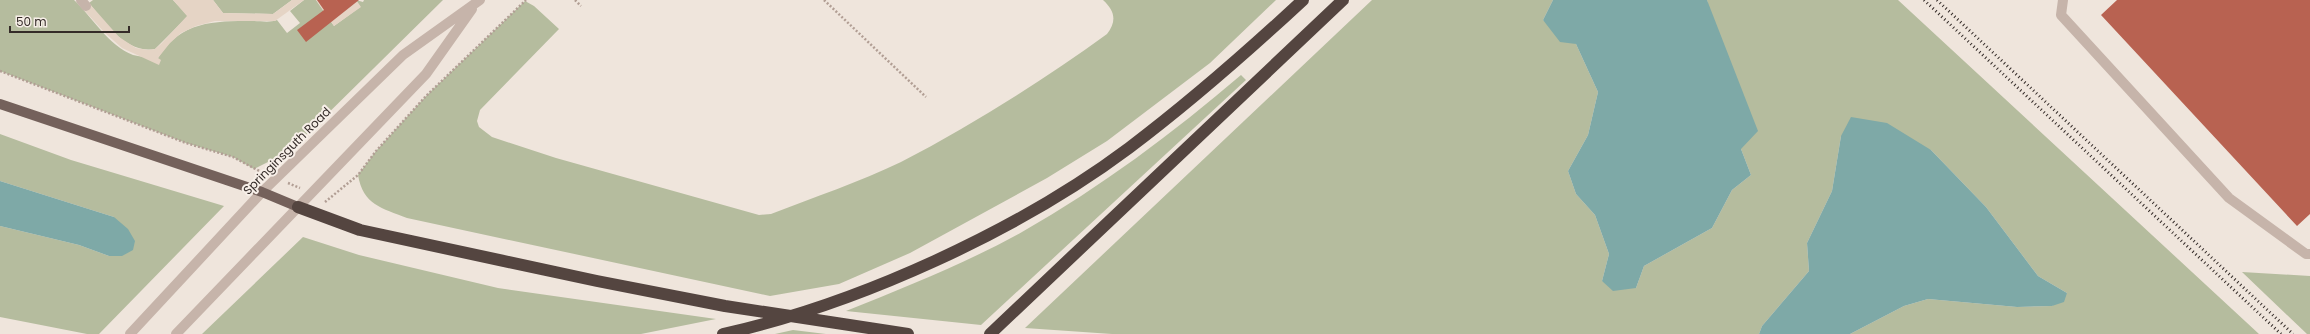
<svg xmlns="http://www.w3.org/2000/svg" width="2310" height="334" font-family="Poppins,sans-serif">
<rect width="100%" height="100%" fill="#efe5dc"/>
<!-- green -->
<path fill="#b5bc9e" d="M0,0H74C92,17 109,46 133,55C141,57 150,57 158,58C181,21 213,21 253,21C260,21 270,23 277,20L287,33L300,23L290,11L304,0H316L334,26L360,7L356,0L363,2L364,0H443L305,136L278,157L254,169L233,157L186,143L0,71Z
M93,0H173L188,16L155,49C126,54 105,23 89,3Z
M213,0H292L273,14L223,13Z
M1103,0H1276L1210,63L1107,141L1047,178L910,253L839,284L770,296L407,218C382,208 363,205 358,175L376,151L426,96L525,1L534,6L559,29L480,110L477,121L479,127L492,137L556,158L759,215L771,214C815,197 859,182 901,162C973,125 1042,81 1107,34C1117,21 1115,11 1103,0Z
M1372,0H1553L1543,20L1576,44L1598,92L1588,135L1568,171L1576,194L1595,215L1609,254L1602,281L1636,288L1644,266L1712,228L1732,190L1751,175L1741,149L1707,0H1898L2259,334H1850L1904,306L1928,299L2017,307L2052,306L2067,293L2038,276L1986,207L1931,150L1841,136L1832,191L1807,243L1809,271L1762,326L1759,334H1112L1025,328Z
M1241,75L1246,80L981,325L846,311C906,287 966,263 1022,232C1101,187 1173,133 1241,75Z
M0,134L71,160L224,206L99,334H87L0,317V226L79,245L109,256H122L114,217L0,181Z
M303,237L359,255L498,288L716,319L641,334H202Z
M2242,272L2310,276V334H2307Z
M793,330L826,334H775Z"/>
<!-- plaza -->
<path fill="#e5d4c5" d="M173,0H213L223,13L273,14L292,0H304L275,21H215L196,26L181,33L170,43L158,58L161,60L159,65L122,48L104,32L83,9L89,3L119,37L136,48L148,50L155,49L161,44L187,16Z
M316,0H356L361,7L334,26Z"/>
<!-- water -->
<path fill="#7ea9a7" d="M1553,0H1707L1758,131L1741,149L1751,175L1732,190L1712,228L1644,266L1636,288L1613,291L1602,281L1609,254L1595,215L1576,194L1568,171L1588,135L1598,92L1576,44L1560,42L1543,20Z
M1851,117L1887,123L1931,150L1986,207L2038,276L2067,293L2064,302L2052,306L2017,307L1928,299L1904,306L1850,334H1759L1762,326L1809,271L1807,243L1832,191L1841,136Z
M0,181L114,217L128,229L135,241L133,250L122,256H109L79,245L0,226Z"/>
<!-- building -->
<path fill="#b86251" d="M317,0H359L306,42L297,30L324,10Z
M2117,0H2310V214L2297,226L2101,15Z"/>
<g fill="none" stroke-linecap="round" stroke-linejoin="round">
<!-- path -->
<path stroke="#b19e94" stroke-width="2.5" stroke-dasharray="2 2" stroke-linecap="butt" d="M575,0L581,6
M824,0L926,97
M0,71L186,143L233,157L263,173
M288,183L300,188
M325,202L358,175L376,151L426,96L526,0"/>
<!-- minor -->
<path stroke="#c6b4aa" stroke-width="10" d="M81,0L86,6
M2063,0L2061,15L2229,198L2306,254H2310
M130,334L262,192L403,55L480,0
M176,334L426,74L472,9"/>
<!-- major -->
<path stroke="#74615b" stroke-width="10" d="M0,104L262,192L298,207"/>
<!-- highway -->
<path stroke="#544540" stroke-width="12" d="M298,207L360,230L597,281L725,306L908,334
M723,334C858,304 1018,231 1129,148C1190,102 1247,52 1303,0
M990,334L1343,0"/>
<!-- rail -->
<path stroke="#342b28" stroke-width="3" stroke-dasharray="1 3" stroke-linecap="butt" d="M1924,0L2281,334
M1937,0L2293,334"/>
</g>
<g text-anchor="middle" stroke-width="4" stroke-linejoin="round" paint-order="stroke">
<!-- street labels -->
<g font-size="12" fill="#342b28" stroke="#f7efe8">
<text transform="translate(287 151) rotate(-45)" y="4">Springinsguth Road</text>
</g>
</g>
<!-- scale -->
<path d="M10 26v6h119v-6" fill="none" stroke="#342b28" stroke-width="2"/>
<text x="16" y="26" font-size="12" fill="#342b28" stroke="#f7efe8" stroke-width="3" paint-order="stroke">50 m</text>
</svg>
